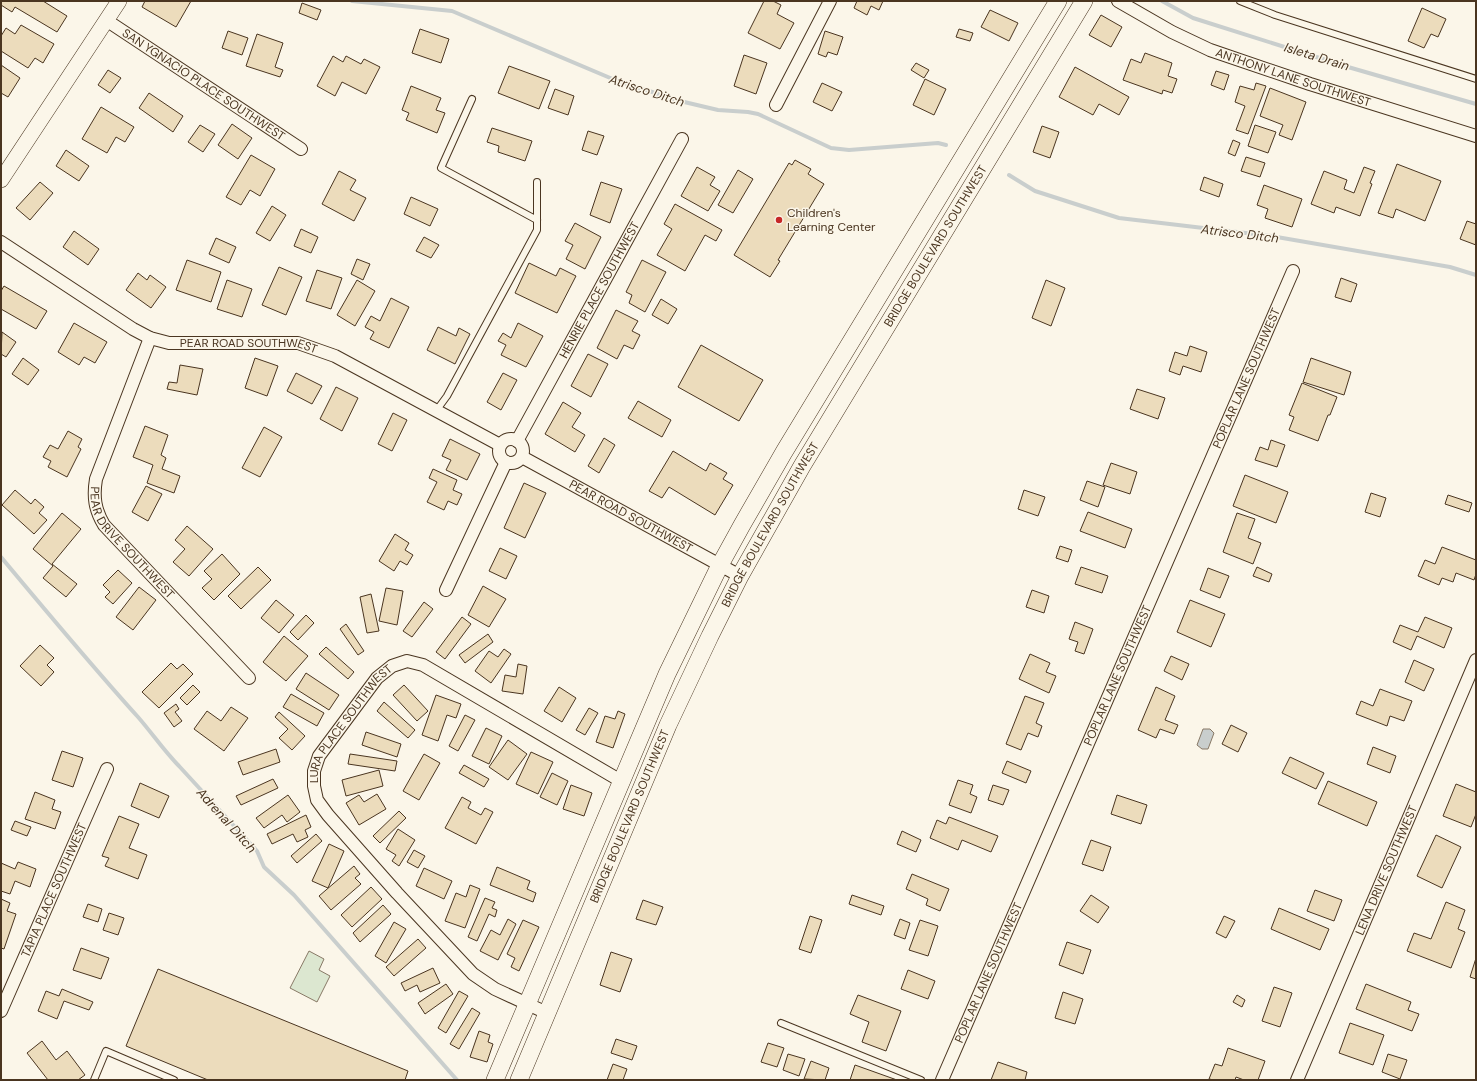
<svg xmlns="http://www.w3.org/2000/svg" width="1477" height="1081" font-family="'DM Sans',sans-serif">
<rect width="100%" height="100%" fill="#fbf6e9"/>
<!-- green -->
<path fill="#dce7d0" stroke="#887966" d="M309,951L324,959L319,970L330,976L317,1002L290,988Z"/>
<!-- water -->
<path fill="#c9cecd" stroke="#887966" d="M1203,729H1210L1214,733L1208,749H1202L1197,745Z"/>
<g fill="none" stroke-linecap="round" stroke-linejoin="round">
<!-- stream -->
<path stroke="#c9cecd" stroke-width="4" d="M352,1L452,11L615,80L680,101L718,110L748,112L758,114L831,148L849,150L938,143L946,145
M1162,1L1193,18L1348,67L1476,104
M1009,175L1035,191L1119,218L1271,236L1450,267L1476,275
M1,557C46,611 91,665 138,717C152,733 164,751 179,766L257,851L264,867L294,895L457,1080"/>
</g>
<!-- building -->
<path fill="#ecdcbc" stroke="#4a3520" d="M1,1H43L67,16L57,32L15,7L12,12L1,5Z
M145,1H191L176,27L142,7Z
M764,1H773L781,5L777,14L794,23L780,49L748,33Z
M857,1H883L879,10L871,6L867,15L854,8Z
M302,3L321,10L317,20L299,13Z
M1422,8L1446,19L1438,37L1431,34L1424,48L1408,41Z
M990,10L1018,23L1009,41L981,27Z
M1101,15L1122,27L1111,47L1089,35Z
M21,25L54,44L43,63L35,58L28,68L1,51V36L6,28L15,34Z
M420,29L449,39L441,63L412,53Z
M959,29L973,33L970,41L956,37Z
M228,31L248,38L242,55L222,48Z
M825,31L843,37L837,55L828,52L826,57L818,54Z
M257,34L283,43L275,67L283,70L280,77L246,66Z
M1145,53L1172,63L1168,76L1177,79L1172,93L1163,90L1162,94L1123,80L1131,59L1141,63Z
M744,55L767,63L756,94L734,86Z
M333,56L343,62L346,56L361,64L364,59L380,67L366,94L342,82L335,96L317,86Z
M916,63L929,70L924,78L911,70Z
M1,65L20,78L8,97L1,93Z
M509,66L550,81L539,109L498,93Z
M1075,67L1129,97L1119,115L1099,104L1093,115L1059,97Z
M108,70L121,78L110,93L98,85Z
M1216,71L1229,75L1224,90L1211,85Z
M925,79L946,89L934,115L913,105Z
M822,83L842,92L832,111L813,102Z
M1256,83L1266,86L1248,134L1236,130L1245,106L1235,102L1240,86L1254,90Z
M411,86L441,98L436,110L445,113L437,133L406,120L409,113L402,110Z
M1270,88L1306,102L1292,140L1279,135L1283,125L1260,116Z
M555,89L574,96L568,115L548,108Z
M149,93L183,116L173,132L139,108Z
M101,107L134,127L125,142L116,137L107,153L82,139Z
M232,124L252,138L238,159L218,145Z
M200,125L215,134L203,152L188,142Z
M1255,125L1276,132L1268,153L1248,146Z
M1042,126L1059,132L1050,158L1033,152Z
M492,128L532,141L525,161L498,152L499,146L487,142Z
M588,131L604,136L597,155L582,150Z
M1233,140L1240,143L1235,156L1228,153Z
M66,150L89,166L79,181L56,166Z
M251,155L275,169L260,196L250,190L241,205L226,197Z
M1246,157L1265,163L1260,177L1241,171Z
M795,160L811,169L808,174L824,184L778,260L780,261L770,277L734,255L789,163L792,165Z
M1397,164L1441,181L1425,221L1396,209L1393,218L1378,213Z
M697,167L715,177L710,185L720,191L708,211L681,196Z
M1364,167L1375,171L1370,183L1372,184L1360,216L1336,207L1334,213L1311,204L1324,171L1347,180L1344,189L1354,193Z
M738,170L753,179L733,213L718,205Z
M339,171L356,180L350,190L366,198L354,221L322,204Z
M1204,177L1223,184L1219,197L1200,190Z
M40,182L53,193L30,220L16,208Z
M601,182L622,189L610,223L590,215Z
M1264,185L1302,199L1292,227L1265,218L1268,209L1257,205Z
M411,197L438,209L430,226L404,214Z
M675,204L722,230L716,241L705,235L685,271L657,255L672,229L664,224Z
M272,206L286,215L270,241L256,233Z
M1467,221L1476,224V245L1460,239Z
M575,223L601,237L585,269L566,259L573,245L565,241Z
M301,229L318,237L311,253L294,246Z
M74,231L99,249L88,265L63,247Z
M424,237L439,245L431,258L416,251Z
M216,238L236,247L229,263L209,254Z
M357,259L370,264L363,280L351,274Z
M187,260L221,272L211,302L176,290Z
M642,260L666,272L645,312L629,303L632,295L626,292Z
M529,263L556,276L560,268L576,276L557,313L515,293Z
M279,267L302,277L286,315L262,305Z
M317,270L342,278L331,309L306,301Z
M138,273L147,280L150,275L166,287L151,308L126,290Z
M1341,278L1357,284L1351,302L1335,297Z
M227,280L252,289L242,317L217,309Z
M357,280L375,291L355,326L337,315Z
M1046,280L1065,288L1051,326L1032,318Z
M4,286L47,311L36,329L1,309V291Z
M391,298L409,307L389,348L370,339L374,332L365,327L371,316L380,321Z
M661,299L677,309L668,324L652,315Z
M616,310L638,321L632,331L640,335L633,349L624,345L617,359L597,348Z
M74,323L107,342L95,363L84,357L79,365L58,352Z
M518,323L543,336L526,367L501,355L506,345L498,341L503,333L511,338Z
M438,327L456,336L459,328L470,334L455,364L427,350Z
M2,332L16,342L6,357L1,354Z
M701,345L763,380L739,421L678,387Z
M1190,346L1207,352L1201,372L1183,366L1180,375L1169,371L1175,352L1187,356Z
M588,354L608,364L591,397L571,386Z
M23,358L39,370L28,385L12,374Z
M255,358L278,366L267,396L245,388Z
M1311,358L1351,372L1344,395L1303,382Z
M180,365L203,369L197,395L167,389L169,382L177,383Z
M296,373L322,386L312,404L287,391Z
M503,373L517,380L501,410L487,402Z
M1302,383L1337,397L1330,415H1328L1318,441L1289,430L1294,417L1289,415Z
M336,387L358,398L342,431L320,419Z
M1137,389L1165,398L1158,419L1130,409Z
M638,401L671,420L662,437L628,418Z
M563,402L581,413L572,427L585,435L575,452L545,434Z
M393,413L407,420L392,451L378,444Z
M145,426L168,435L161,455L166,458L162,469L180,476L174,493L147,483L153,465L133,457Z
M264,427L282,437L260,477L242,468Z
M68,431L82,439L78,447L81,449L67,477L48,467L51,461L43,457L50,445L58,449Z
M604,438L615,445L599,473L588,466Z
M450,439L480,454L467,480L446,470L451,460L442,456Z
M1271,440L1285,445L1277,467L1255,460L1260,447L1268,450Z
M673,451L706,471L710,463L727,473L723,479L733,485L715,515L669,487L662,498L649,491Z
M1111,463L1137,472L1130,494L1103,485Z
M433,469L457,480L453,490L462,494L457,505L448,501L444,510L427,502L437,482L429,478Z
M1245,475L1288,492L1276,523L1233,506Z
M1087,481L1105,487L1098,507L1080,500Z
M524,483L546,493L525,538L504,528Z
M146,486L162,494L148,521L132,512Z
M15,490L31,504L35,499L44,507L39,513L47,520L34,534L2,505Z
M1024,490L1045,497L1038,516L1018,509Z
M1371,493L1386,498L1380,517L1365,512Z
M1448,495L1472,503L1469,512L1445,504Z
M1088,512L1132,529L1125,548L1080,531Z
M62,513L81,529L52,564L77,584L66,597L43,578L53,566L33,549Z
M1237,513L1255,519L1248,538L1261,543L1253,564L1223,552Z
M187,526L213,549L189,576L173,562L185,549L175,540Z
M395,534L409,543L405,550L413,555L407,565L400,561L394,571L379,561Z
M1060,546L1072,550L1068,562L1056,558Z
M1442,547L1476,560V574L1474,580L1456,573L1453,582L1442,578L1439,585L1418,576L1425,560L1435,564Z
M500,548L517,556L506,579L489,571Z
M222,554L240,574L214,600L202,588L212,579L204,571Z
M258,567L271,580L241,609L228,596Z
M1081,567L1108,576L1102,593L1075,584Z
M1257,567L1272,574L1269,582L1253,576Z
M1208,568L1229,576L1220,598L1200,590Z
M118,570L132,583L113,604L105,597L110,592L103,585Z
M483,586L506,599L489,627L468,615Z
M139,587L156,600L133,630L116,617Z
M386,588L403,591L397,625L379,621Z
M1032,590L1049,596L1044,613L1026,607Z
M371,594L379,631L367,633L360,597Z
M276,600L294,615L279,633L261,618Z
M1190,600L1225,614L1211,647L1177,632Z
M424,602L433,609L412,637L403,631Z
M306,615L314,623L298,640L290,632Z
M462,617L471,624L445,659L436,652Z
M1425,617L1452,628L1444,648L1417,636L1411,650L1393,642L1400,625L1418,632Z
M1075,622L1093,629L1084,654L1075,651L1078,642L1069,639Z
M346,624L364,651L358,655L340,629Z
M488,634L493,642L465,663L459,655Z
M284,636L308,656L286,681L263,662Z
M40,645L54,658L47,665L54,672L41,686L20,666Z
M326,647L354,672L348,679L319,654Z
M504,649L511,654L491,683L475,671L489,651L498,657Z
M1030,654L1050,663L1046,672L1056,676L1049,693L1019,679Z
M1171,656L1189,664L1182,680L1164,671Z
M1414,660L1434,669L1424,691L1405,682Z
M171,663L177,669L183,664L193,674L159,708L142,692Z
M518,664L527,666L523,694L502,691L505,675L516,677Z
M306,673L339,695L329,710L296,689Z
M193,685L200,692L187,705L180,698Z
M404,685L428,711L417,721L393,695Z
M559,687L576,698L562,722L544,711Z
M1156,687L1175,696L1165,720L1178,725L1174,734L1160,729L1156,738L1138,730Z
M1380,689L1412,701L1404,721L1390,716L1387,726L1356,714L1361,701L1373,706Z
M291,694L324,713L317,726L283,707Z
M436,695L461,704L456,718L447,715L438,741L422,735Z
M1025,696L1044,703L1036,723L1042,726L1038,737L1028,733L1021,750L1006,744Z
M384,702L415,730L408,738L377,711Z
M176,704L179,709L175,712L182,721L174,727L164,713Z
M231,707L248,718L224,751L194,729L207,711L221,721Z
M589,708L598,713L585,735L576,730Z
M618,711L625,714L613,748L596,742L605,716L615,719Z
M279,712L305,736L292,750L279,738L288,729L275,717Z
M465,715L475,720L458,751L449,746Z
M1231,725L1247,733L1238,752L1222,744Z
M486,728L502,736L489,764L472,756Z
M366,732L401,744L397,757L362,745Z
M508,740L527,754L508,780L489,767Z
M1373,747L1396,756L1390,773L1367,764Z
M276,749L280,762L243,775L238,762Z
M62,751L83,758L73,787L52,780Z
M531,752L553,762L538,794L516,784Z
M350,754L397,761L395,771L348,764Z
M424,754L440,763L419,800L403,791Z
M1290,757L1324,773L1316,789L1282,773Z
M1007,761L1031,771L1026,783L1002,773Z
M464,765L489,779L484,787L459,773Z
M379,770L383,786L346,796L342,780Z
M552,773L568,781L557,805L540,797Z
M273,779L278,788L241,805L236,796Z
M958,780L973,785L970,794L977,797L971,813L949,805Z
M1328,781L1377,802L1367,826L1318,804Z
M140,783L169,796L159,818L131,806Z
M1456,784L1476,792V814L1471,827L1443,816Z
M571,785L592,793L584,816L563,809Z
M993,785L1009,790L1003,805L988,800Z
M35,792L55,800L52,809L61,812L55,829L25,819Z
M377,794L386,809L359,825L346,803L359,795L364,802Z
M288,795L300,812L287,822L282,815L264,828L256,818Z
M1117,795L1147,805L1141,824L1111,814Z
M462,797L471,802L468,808L481,815L485,808L493,812L476,844L445,828Z
M399,811L406,818L380,843L373,836Z
M306,815L311,827L305,830L308,837L297,842L293,834L272,844L267,834Z
M119,816L139,824L129,848L147,855L138,879L105,866L109,858L102,856Z
M949,817L998,836L991,852L962,840L958,850L930,838L937,820L946,824Z
M15,821L31,827L27,836L11,830Z
M398,829L415,840L399,866L392,861L396,855L386,849Z
M902,831L921,840L916,852L897,844Z
M316,834L322,841L297,863L291,856Z
M1436,835L1461,847L1442,888L1417,876Z
M1091,840L1111,847L1103,871L1082,864Z
M329,844L344,851L328,888L312,881Z
M414,850L425,856L418,868L407,862Z
M18,862L36,869L30,887L15,881L10,894L1,891V863L15,869Z
M354,866L360,874L355,878L361,884L331,910L319,896Z
M497,867L530,881L527,889L536,893L533,902L490,885Z
M424,868L452,881L444,899L416,886Z
M912,874L949,889L940,911L926,905L928,899L906,889Z
M470,885L480,889L465,928L445,921L456,893L466,897Z
M371,887L382,899L352,927L341,915Z
M1315,890L1342,900L1334,921L1307,911Z
M852,895L884,906L881,915L849,904Z
M1091,895L1109,907L1098,923L1080,911Z
M485,898L495,902L492,908L497,910L495,917L489,914L477,941L468,937Z
M1,899L10,903L7,911L16,914L4,949L1,948Z
M643,900L663,907L656,925L636,919Z
M1446,902L1465,910L1458,929L1465,932L1451,968L1407,951L1414,933L1431,939Z
M88,904L102,909L98,922L83,917Z
M383,905L391,914L360,942L353,933Z
M1279,908L1329,929L1320,950L1271,929Z
M109,913L124,918L118,935L103,930Z
M810,916L822,920L811,953L799,949Z
M1224,916L1235,921L1226,938L1216,933Z
M508,919L516,924L498,960L480,951L491,930L500,935Z
M900,919L910,923L905,939L894,935Z
M523,920L539,927L519,971L511,967L515,958L507,954Z
M920,920L938,926L928,956L909,950Z
M394,922L406,929L386,963L375,956Z
M418,939L426,948L394,976L386,967Z
M1067,942L1091,950L1083,974L1059,965Z
M81,948L109,958L101,979L73,970Z
M611,952L632,959L620,992L600,985Z
M1476,958V979L1470,977Z
M433,968L440,983L420,992L417,985L405,991L401,983Z
M158,969L408,1071L405,1080H208L126,1046Z
M908,970L935,981L928,999L901,989Z
M446,984L453,994L425,1014L418,1003Z
M1366,984L1411,1002L1408,1010L1419,1014L1412,1031L1356,1009Z
M1274,987L1292,993L1280,1027L1262,1021Z
M62,989L93,1002L89,1010L64,1001L57,1019L38,1011L46,991L59,996Z
M459,991L468,996L446,1033L438,1028Z
M1063,992L1083,999L1075,1024L1055,1018Z
M858,995L901,1011L886,1051L862,1042L869,1022L850,1014Z
M1237,995L1245,1000L1242,1007L1233,1002Z
M472,1008L480,1013L459,1049L450,1044Z
M1350,1023L1384,1035L1373,1065L1339,1053Z
M479,1031L490,1035L488,1042L493,1044L487,1062L470,1057Z
M616,1039L637,1046L632,1060L611,1053Z
M42,1041L56,1060L67,1051L85,1075L78,1080H48L27,1053Z
M768,1043L784,1048L777,1067L761,1062Z
M1228,1048L1265,1061L1258,1080H1244L1236,1077L1235,1080H1214L1209,1079L1215,1064L1222,1066Z
M788,1054L805,1059L799,1076L783,1070Z
M1388,1054L1407,1060L1400,1079L1382,1072Z
M811,1061L829,1068L825,1080L804,1079Z
M998,1062L1027,1072L1025,1080H991Z
M613,1064L627,1069L623,1080H607Z
M855,1065L897,1080H850Z"/>
<g fill="none" stroke-linecap="round" stroke-linejoin="round">
<defs>
<path id="service" d="M1240,1L1275,15L1476,79
M472,99L441,168L537,220
M436,411L447,396L537,230V182
M781,1023L921,1080
M94,1080L106,1051L174,1080"/>
<g id="minor">
<path id="s1" d="M1118,1L1172,32L1210,50L1310,84L1476,136"/>
<path id="s2" d="M106,20L301,149"/>
<path d="M776,105L830,1"/>
<path id="s3" d="M1,242L133,329L150,338L169,343H298L335,356L500,445"/>
<path id="s4" d="M150,338L96,479C93,497 95,510 104,525L249,678"/>
<circle cx="511" cy="451" r="12"/>
<path id="s5" d="M517,441L682,139"/>
<path id="s6" d="M522,457L740,576"/>
<path d="M446,590L506,462"/>
<path id="s7" d="M1,1011L107,769"/>
<path id="s8" d="M547,1013L495,989L473,974L397,893L328,815L317,800L314,786V771L319,756L377,678L392,666L407,661L423,665L621,781"/>
<path id="s9" d="M942,1080L1293,271"/>
<path id="s10" d="M1297,1080L1476,660"/>
</g>
<path id="tertiary" d="M1,180L119,1"/>
<g id="secondary">
<path d="M495,1080L667,674L720,565L742,525L784,452L1058,1"/>
<path id="s11" d="M519,1080L668,725L710,636L740,576L802,466L1084,1"/>
</g>
</defs>
<!-- service casing -->
<use href="#service" stroke="#4a3520" stroke-width="8"/>
<!-- minor casing -->
<use href="#minor" stroke="#4a3520" stroke-width="14"/>
<!-- tertiary casing -->
<use href="#tertiary" stroke="#4a3520" stroke-width="16"/>
<!-- secondary casing -->
<use href="#secondary" stroke="#4a3520" stroke-width="18"/>
<!-- service -->
<use href="#service" stroke="#fbf6e9" stroke-width="6"/>
<!-- minor -->
<use href="#minor" stroke="#fbf6e9" stroke-width="12"/>
<!-- tertiary -->
<use href="#tertiary" stroke="#fbf6e9" stroke-width="15"/>
<!-- secondary -->
<use href="#secondary" stroke="#fbf6e9" stroke-width="17"/>
</g>
<!-- markers -->
<circle fill="#c62828" stroke="#fbf6e9" stroke-width="1.5" cx="779" cy="220" r="4"/>
<g text-anchor="middle" stroke-width="3" stroke-linejoin="round" paint-order="stroke">
<!-- street labels -->
<g font-size="12" fill="#4a3520" stroke="#fbf6e9">
<text dy="4" stroke="none"><textPath href="#s1" startOffset="192">ANTHONY LANE SOUTHWEST</textPath></text>
<text dy="4" stroke="none"><textPath href="#s2" startOffset="117">SAN YGNACIO PLACE SOUTHWEST</textPath></text>
<text dy="4" stroke="none"><textPath href="#s11" startOffset="934">BRIDGE BOULEVARD SOUTHWEST</textPath></text>
<text dy="4" stroke="none"><textPath href="#s5" startOffset="172">HENRIE PLACE SOUTHWEST</textPath></text>
<text dy="4" stroke="none"><textPath href="#s3" startOffset="277">PEAR ROAD SOUTHWEST</textPath></text>
<text dy="4" stroke="none"><textPath href="#s9" startOffset="765">POPLAR LANE SOUTHWEST</textPath></text>
<text dy="4" stroke="none"><textPath href="#s6" startOffset="124">PEAR ROAD SOUTHWEST</textPath></text>
<text dy="4" stroke="none"><textPath href="#s11" startOffset="610">BRIDGE BOULEVARD SOUTHWEST</textPath></text>
<text dy="4" stroke="none"><textPath href="#s4" startOffset="228">PEAR DRIVE SOUTHWEST</textPath></text>
<text dy="4" stroke="none"><textPath href="#s9" startOffset="441">POPLAR LANE SOUTHWEST</textPath></text>
<text dy="4" stroke="none"><textPath href="#s8" startOffset="406">LURA PLACE SOUTHWEST</textPath></text>
<text dy="4" stroke="none"><textPath href="#s11" startOffset="286">BRIDGE BOULEVARD SOUTHWEST</textPath></text>
<text dy="4" stroke="none"><textPath href="#s10" startOffset="228">LENA DRIVE SOUTHWEST</textPath></text>
<text dy="4" stroke="none"><textPath href="#s7" startOffset="132">TAPIA PLACE SOUTHWEST</textPath></text>
<text dy="4" stroke="none"><textPath href="#s9" startOffset="117">POPLAR LANE SOUTHWEST</textPath></text>
</g>
<!-- poi labels -->
<g font-size="12" fill="#4a3520" stroke="#fbf6e9" text-anchor="start">
<text x="787" y="217">Children's<tspan x="787" dy="14">Learning Center</tspan></text>
</g>
<!-- water labels -->
<g font-size="13" font-style="italic" fill="#4a3520" stroke="#fbf6e9">
<text transform="translate(1317 56) rotate(17)" y="5">Isleta Drain</text>
<text transform="translate(647 90) rotate(18)" y="5">Atrisco Ditch</text>
<text transform="translate(1240 233) rotate(7)" y="5">Atrisco Ditch</text>
<text transform="translate(227 820) rotate(48)" y="5">Adrenal Ditch</text>
</g>
</g>
<!-- border -->
<rect width="1477" height="1081" fill="none" stroke="#4a3520" stroke-width="4"/>
</svg>
